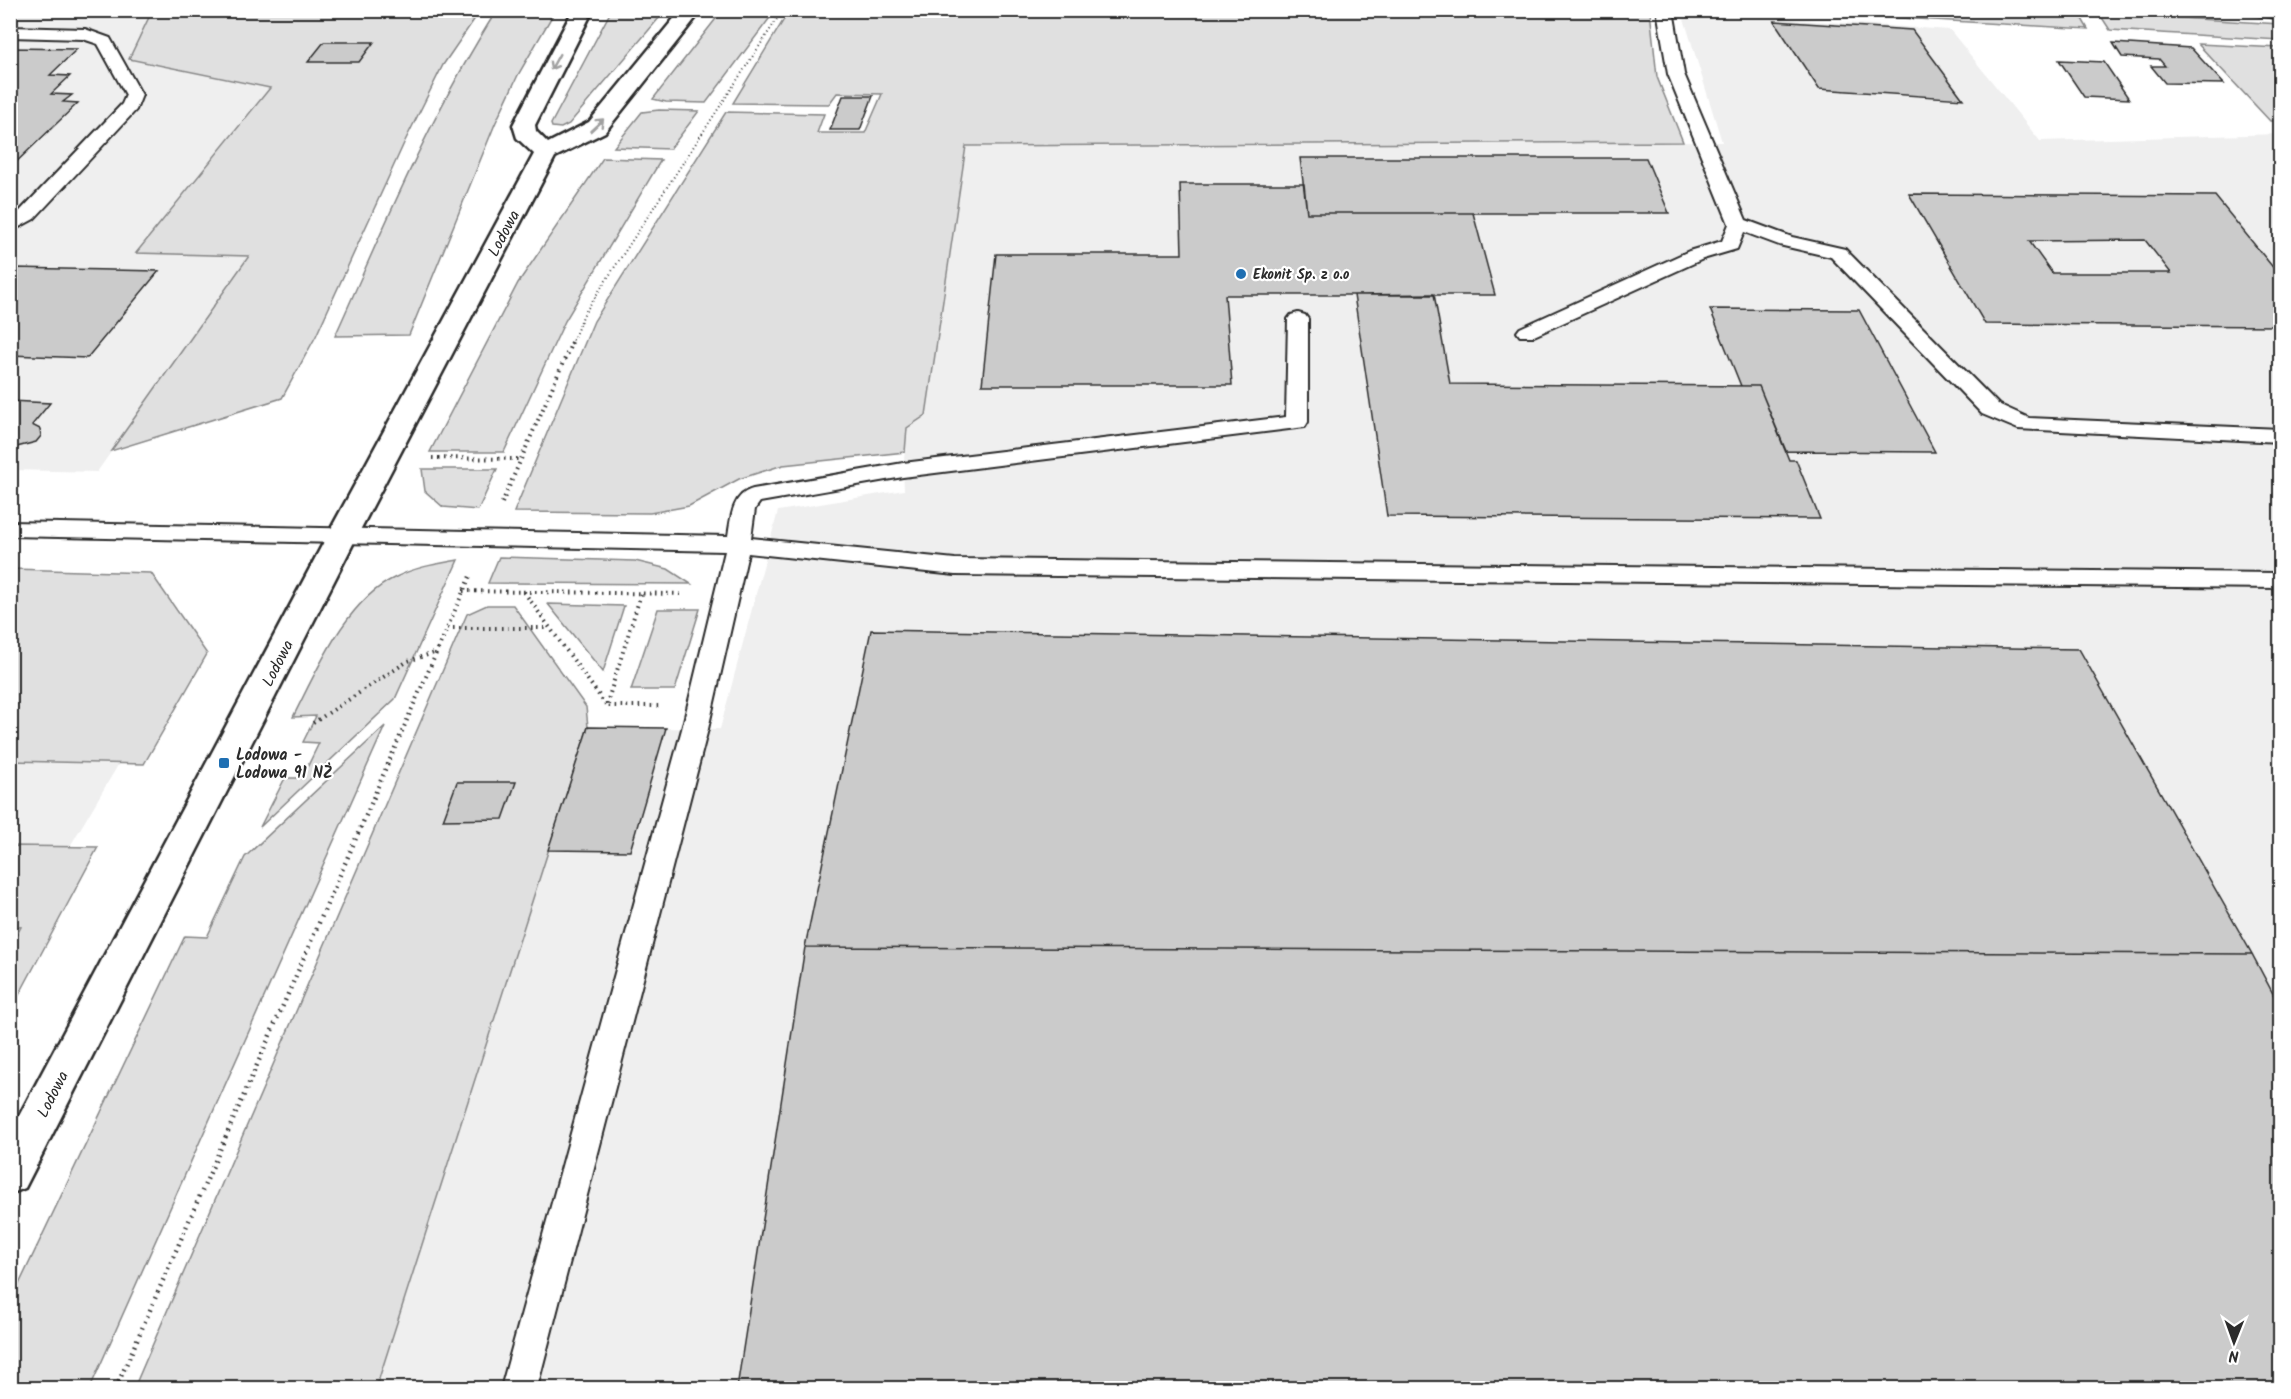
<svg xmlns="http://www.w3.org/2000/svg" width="2291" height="1399" font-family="Kalam,sans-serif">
<rect width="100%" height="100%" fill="#fff"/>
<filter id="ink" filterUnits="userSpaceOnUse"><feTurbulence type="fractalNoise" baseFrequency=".0167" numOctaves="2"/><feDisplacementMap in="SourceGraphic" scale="12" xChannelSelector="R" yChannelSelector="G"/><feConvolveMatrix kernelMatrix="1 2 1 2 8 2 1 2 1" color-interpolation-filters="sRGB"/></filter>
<g filter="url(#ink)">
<!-- built -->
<path fill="#efefef" d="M11,11H152L130,59L270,87L249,255L97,472L11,470Z
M1682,12L1950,30L2040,141L2280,134V1388H375L588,727L720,729L778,511L904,490L903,470L907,428L926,415L966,146L1722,142Z
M11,569L151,573L195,635L11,946Z"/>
<!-- green -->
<path fill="#e0e0e0" stroke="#868686" stroke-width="1.5" d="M497,10L555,11L518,75L495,124L409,335L335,336C385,225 431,113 497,10Z
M152,11H480L443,65L405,141L316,336L282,398L111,451L249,256L136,253L270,88L129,59Z
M611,11H665L569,124L561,128L552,127L551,124Z
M722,11H775L706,103L666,102L653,99Z
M789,11H1650L1657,77L1683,142L966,146L926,415L907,428L905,452L783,465L739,479L689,506L650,513L514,512L594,321L726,112L824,114L817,133H865L882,94L837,93L829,104L733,103Z
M2054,11L2078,12L2088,29L1780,11Z
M2099,13L2280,24V40L2110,30Z
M2198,44L2280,48V121H2270Z
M659,110L699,111L670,149L614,147L642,112Z
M603,158L661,160L565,321L504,452H430L518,283Z
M422,469H497L478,510L443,507L425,491Z
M499,557L635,561L668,569L691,584L488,583Z
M458,560L395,699L260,827L285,778H302L319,743L303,742L316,716L293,717C317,670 346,600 396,577C416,567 436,564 458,560Z
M11,569L151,573L207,654L144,764L11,761Z
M548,604L624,606L603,672Z
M487,605H513L586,707L588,727L376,1388H134L467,614Z
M658,609H700L675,690H631Z
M385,726L90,1388H11V1301L185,936L207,937L245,857Z
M11,846L98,847L11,1010V946L21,927L11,926Z"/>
<!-- building -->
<path fill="#cbcbcb" stroke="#2b2b2b" stroke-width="1.5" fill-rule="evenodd" d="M1774,21L1912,30L1963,99L1819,89Z
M324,42H374L359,62H308Z
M2113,43L2191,48L2224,84L2165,83L2151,66H2165L2159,59L2122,57Z
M10,48L77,49L50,75L70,76L51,94L72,95L63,102L78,103L10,168Z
M2059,60L2104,62L2129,99L2084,97Z
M843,96H873L860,130H830Z
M1300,158H1646L1669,213H1307Z
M1180,184H1304L1307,213H1473L1495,295H1225L1232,385H982L996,254H1182Z
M1909,194L2215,196L2280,276V326L1985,324ZM2145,240L2171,273H2052L2029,241Z
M15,268L159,271L87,358L10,355V272Z
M1434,294L1450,384L1759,386L1789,460H1796L1820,519L1387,516L1354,295Z
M1710,309L1859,310L1935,452L1786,451L1759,386H1741Z
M10,401L50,403L32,425L40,429L41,436L36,442L13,448L10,451Z
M871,630L2079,649L2252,954L805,947Z
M588,727L666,728L630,851L548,850Z
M457,782H516L503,819L443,820Z
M805,947L2252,954L2280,1007V1388H737Z"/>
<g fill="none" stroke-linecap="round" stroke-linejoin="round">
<defs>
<path id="lane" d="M1657,10H1673L1684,74L1746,220L1792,237L1845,249L1998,404L2029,418L2280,429V442L2018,429L1982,414L1831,257L1779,245L1744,232L1737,249L1703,259L1534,336H1520L1517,332L1520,328L1689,251L1722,241L1729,224L1668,74Z
M10,27L85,29L110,38L142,95L136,110L34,219L10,232V218L20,211L122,104L126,95L98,44L83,39L10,37Z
M1298,313L1305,315L1308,319V422L1305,427L903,477L760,502L755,509L751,538L955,559L2276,573L2280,574V588L955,575L748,553L708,729L537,1388H501L682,729L725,551L10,536V522L728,536C731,518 732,494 753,489L903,463L1286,417L1288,319L1291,315Z"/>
<path id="secondary" d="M573,10H593L535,125L536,131L548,143L589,122L681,10H702L605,132L555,157L357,536L25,1188L10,1194V1133L327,536L534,154L517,138L513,125Z
M2251,10H2280V18L2254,14Z"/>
</defs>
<!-- lane casing -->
<use href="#lane" stroke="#2b2b2b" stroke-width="4"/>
<!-- secondary casing -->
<use href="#secondary" stroke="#2b2b2b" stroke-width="5"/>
<!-- path-far2 -->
<path stroke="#2b2b2b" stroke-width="2" stroke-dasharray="1 3" stroke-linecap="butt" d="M571,344L584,314L783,10"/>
<!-- path-far1 -->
<path stroke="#2b2b2b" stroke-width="4" stroke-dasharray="1.5 4.5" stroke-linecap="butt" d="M432,458L521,459
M502,503L572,342
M463,591L685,594
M524,592L606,705
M641,594L606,706H659
M447,628H549
M313,723L408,661L437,652
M373,798L470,576"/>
<!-- path -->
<path stroke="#2b2b2b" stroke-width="4.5" stroke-dasharray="1.5 5" stroke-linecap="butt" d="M116,1388L374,797"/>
<!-- lane -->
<use href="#lane" fill="#fff" fill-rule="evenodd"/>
<!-- secondary -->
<use href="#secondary" fill="#fff" fill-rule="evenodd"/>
</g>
<!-- one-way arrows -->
<defs><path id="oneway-shaft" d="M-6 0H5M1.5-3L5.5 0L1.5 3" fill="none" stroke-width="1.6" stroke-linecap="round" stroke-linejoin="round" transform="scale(1.5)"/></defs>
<g stroke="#a0a0a0">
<use href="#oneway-shaft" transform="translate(555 62) rotate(119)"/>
<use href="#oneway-shaft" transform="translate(597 125) rotate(-43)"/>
</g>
</g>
<!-- markers -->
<g fill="#1f6fb2" stroke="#fff" stroke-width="2">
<circle cx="1241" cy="274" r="6"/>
<rect x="218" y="757" width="12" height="12" rx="3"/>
</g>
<g text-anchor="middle" stroke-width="4.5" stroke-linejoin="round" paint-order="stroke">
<!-- far-poi labels -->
<g font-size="14" font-weight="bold" fill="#2b2b2b" stroke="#fff" text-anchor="start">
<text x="1253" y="279">Ekonit Sp. z o.o</text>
</g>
<!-- street labels -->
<g font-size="16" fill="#2b2b2b" stroke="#fff">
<text transform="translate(503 233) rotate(-62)" y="6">Lodowa</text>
<text transform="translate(277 663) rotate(-63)" y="6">Lodowa</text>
<text transform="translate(52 1094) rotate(-63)" y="6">Lodowa</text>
</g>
<!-- poi labels -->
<g font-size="16" font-weight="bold" fill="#2b2b2b" stroke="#fff" text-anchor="start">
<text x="236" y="760">Lodowa -<tspan x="236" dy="18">Lodowa 91 NŻ</tspan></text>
</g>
</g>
<!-- margin -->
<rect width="2291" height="1399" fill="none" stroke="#fff" stroke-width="36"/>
<rect x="18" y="18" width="2255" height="1363" fill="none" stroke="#2b2b2b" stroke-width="2" filter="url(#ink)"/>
<!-- north arrow -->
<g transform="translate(2234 1342) rotate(181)" stroke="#ffffff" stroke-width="4.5" paint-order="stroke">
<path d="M0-4.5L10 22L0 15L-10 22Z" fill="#2b2b2b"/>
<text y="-9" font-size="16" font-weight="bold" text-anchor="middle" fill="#2b2b2b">N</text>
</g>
</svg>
